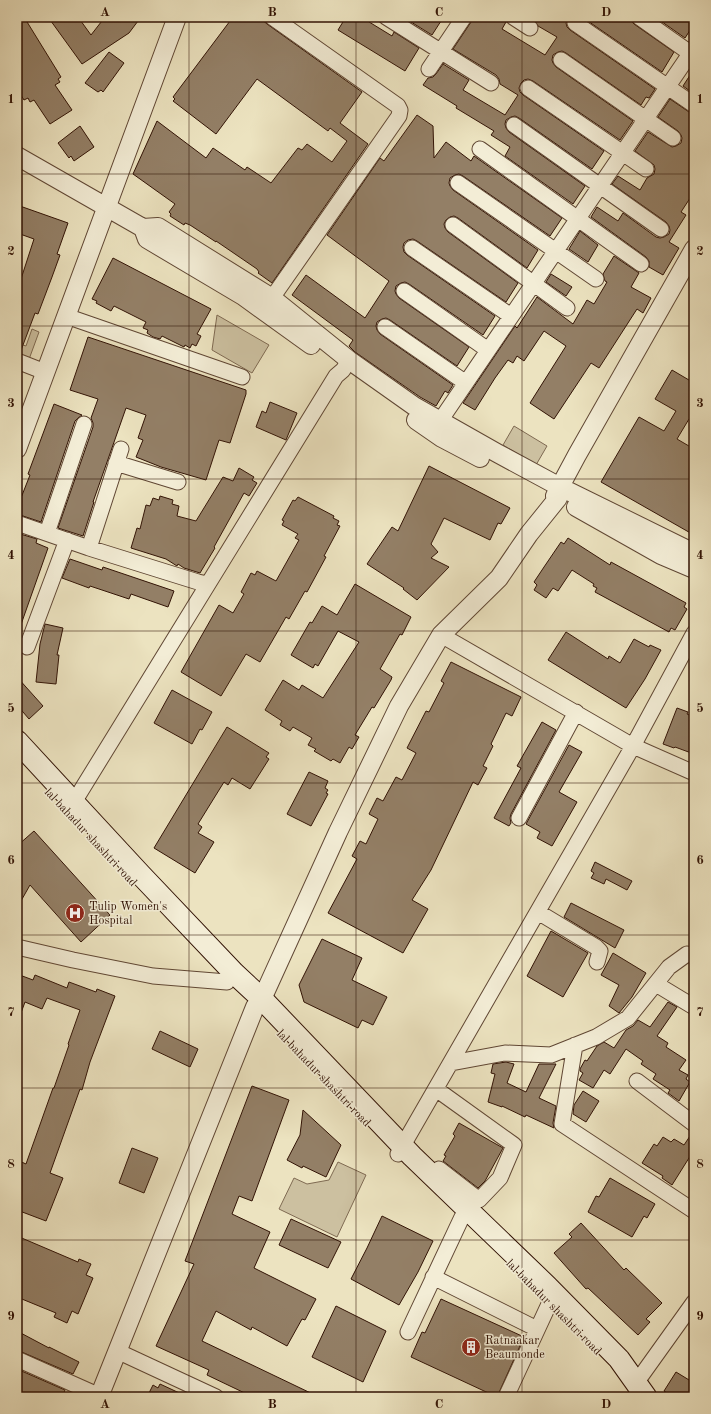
<svg xmlns="http://www.w3.org/2000/svg" width="711" height="1414" font-family="'Old Standard TT',serif">
<rect width="100%" height="100%" fill="#ece3c0"/>
<filter id="stains"><feTurbulence type="fractalNoise" baseFrequency=".005" numOctaves="4"/><feColorMatrix values="0 0 0 0 .2 0 0 0 0 .09 0 0 0 0 .02 0 0 0 .5 -.17"/></filter>
<radialGradient id="worn" r=".72"><stop offset=".6" stop-color="#630" stop-opacity="0"/><stop offset="1" stop-color="#630" stop-opacity=".3"/></radialGradient>
<!-- green -->
<path fill="#ccc0a0" stroke="#7f6a52" d="M217,315L269,345L252,373L212,350Z
M32,329L39,332L28,362L17,358V343L26,346Z
M514,426L547,446L536,465L503,445Z
M338,1162L366,1175L337,1237L279,1209L294,1178L307,1184L329,1180Z"/>
<!-- building -->
<path fill="#937f66" stroke="#321305" d="M17,17H24L61,77L58,79L60,82L55,85L72,110L50,124L34,100L30,102L28,98L24,100L17,89Z
M48,17H78L91,35L105,17H141L129,33L82,64Z
M233,17H259L267,24L362,92L340,123L368,144L272,283L258,273L259,272L257,269L216,241V242L190,225L185,223L184,225L170,216L171,214L169,212L175,204L133,174L157,121L206,158L213,148L245,170L247,167L271,183L298,148L302,150L307,144L332,162L347,141L330,128L328,131L257,79L216,134L173,101L175,99L173,97Z
M346,17H361L392,36L394,32L419,48L405,71L338,30Z
M403,17H435L441,21L432,35Z
M473,17H504L506,22L502,29L545,55L557,37L538,26L535,21L530,17H569L566,23L567,27L570,30L655,89L649,98L646,97L641,105L566,53L562,51L558,52L553,55L552,60L553,63L556,67L633,121L620,140L533,81L528,79L524,80L521,83L519,88L520,92L523,95L604,151L592,169L519,118L515,116L511,117L506,120L505,124L506,128L509,132L585,186L573,204L505,156L510,147L491,135L494,131L456,108L457,106L423,85L428,78L433,77L436,74L443,64L469,80L463,90L505,115L518,95L500,84L499,79L496,75L453,49L471,22Z
M582,17H630L631,21L634,24L674,52L662,72Z
M655,17H694V24L685,38Z
M109,52L124,63L103,92L101,90L98,92L85,83Z
M694,69V94L683,86Z
M670,99L689,112L694,114V192L681,212L686,215L669,242L679,248L663,275L649,267V261L646,257L591,217L597,207L618,221L623,213L656,237L660,238L664,237L669,234L670,230L669,226L666,222L612,184L618,176L640,190L647,178L654,174L655,169L654,165L635,151L648,132L672,147L676,146L681,143L682,138L681,135L678,131L658,117Z
M417,115L433,126L434,158L446,142L471,161L474,156L562,218L550,236L463,176L459,174L455,175L450,178L449,183L450,186L453,190L538,250L527,268L458,218L454,216L450,217L446,220L444,224L445,228L448,232L518,283L506,302L417,241L413,239L408,240L404,243L403,247L404,252L407,255L495,316L483,335L409,284L405,282L401,283L396,286L395,291L396,294L399,298L469,347L457,366L390,320L386,318L382,319L377,322L376,326L377,330L380,334L453,385L448,393L445,391L436,406L420,397L355,352L349,346L353,340L292,295L306,275L365,318L389,281L327,235L380,158L384,161Z
M80,126L94,147L74,161L71,156L69,158L58,143Z
M17,205L68,223L57,254L60,255L52,277L38,314L35,313L20,353L17,352V281L20,282L34,239L20,234L19,237H17Z
M580,231L598,245L588,262L569,249Z
M614,256L639,273L631,287L651,298L643,313L637,309L599,368L591,363L554,419L530,403L566,346L544,331L524,361L517,356L513,363L508,360L495,378L475,410L463,403L515,326L517,328L537,297L573,324L587,300L594,304L607,282L605,281L603,274Z
M113,258L211,309L197,334L201,336L196,346L192,344L190,348L185,345L184,347L162,336L160,339L153,337L147,333L148,330L143,328L146,322L114,306L111,311L96,303L97,301L92,299Z
M551,274L572,287L566,296L546,282Z
M88,337L246,390V394L230,443L219,440L206,480L161,467L136,457L143,440L138,438L146,415L126,408L93,502H94L83,536L58,528L93,427V423L91,418L98,399L70,390Z
M672,370L694,383V421L689,419L677,439L694,449V535L601,482L639,417L664,431L676,411L655,399Z
M270,402L297,413L286,440L256,427L262,411L266,413Z
M54,404L82,415L78,418L75,421L41,522L17,514V508L30,475L28,474Z
M429,466L510,508L501,524L498,523L490,540L444,518L431,544L438,552L431,558L449,567L417,600L403,589L404,588L367,564L392,527L398,531Z
M239,468L254,477L252,480L257,483L249,496L244,493L214,547L215,548L200,573L184,568L178,564L177,566L166,559L131,548L137,528L140,529L146,505L150,506L153,498L159,500L160,496L173,500L172,504L179,506L177,516L196,521L223,477L233,481Z
M298,497L334,516L333,518L339,521L337,525L340,526L324,556L326,557L307,592L305,591L289,619L286,617L260,662L246,654L221,696L181,672L219,605L233,613L244,594L241,592L251,573L255,575L257,571L276,581L299,540L295,538L298,534L282,525L284,521L282,520L293,500L295,501Z
M17,533L37,539L36,543L48,548L18,633H17Z
M568,538L610,565L611,562L686,603L684,607L687,609L675,630L671,628L669,632L595,592L597,588L593,586L594,584L572,570L558,591L553,588L546,598L534,590L537,585L534,582L544,567L561,542L564,544Z
M70,559L102,570L103,567L174,591L168,607L131,594L129,599L90,586L89,588L62,578Z
M355,584L411,617L402,635L400,634L380,669L392,677L391,680L374,708L372,707L355,735L359,737L352,749L349,747L340,763L333,759L331,761L314,751L316,749L308,745L312,738L293,727L290,731L280,725L282,721L265,710L283,680L299,690L302,685L323,698L359,642L338,631L318,666L315,664L313,668L291,655L310,622L312,623L322,606L337,615Z
M45,624L63,628L57,655H59L56,684L36,682L40,644Z
M566,632L608,659L609,656L620,663L634,639L649,647L650,645L661,650L645,679L626,708L548,660Z
M451,662L521,697L512,716L506,713L491,744L493,746L483,766L487,768L478,785L473,782L431,870L412,900L428,909L403,953L328,913L357,859L352,856L360,841L366,844L378,819L369,814L377,798L383,801L396,777L402,780L416,753L407,748L426,711L429,712L444,683L441,681Z
M17,677L43,706L29,719L17,705Z
M172,690L212,712L202,730L200,729L192,744L154,723Z
M677,708L688,712L687,714L694,717V754L675,747L674,748L663,744Z
M542,722L556,730L511,814L510,818L511,823L509,826L494,818L521,768L517,766Z
M227,727L269,753L266,757L269,759L250,789L232,778L228,785L224,782L198,824L202,827L198,833L214,842L195,873L154,848Z
M569,745L582,752L559,792L577,802L552,846L537,838L540,832L526,824Z
M309,772L328,781L325,788L328,790L326,793L328,794L311,826L287,814Z
M34,831L110,915L81,942L30,885L17,908V846Z
M595,862L632,881L627,890L606,879L604,884L591,878L594,873L591,871Z
M571,903L624,930L615,948L564,917Z
M551,931L588,953L563,997L527,976Z
M322,939L362,958L352,980L387,997L373,1025L362,1020L358,1028L304,1002L299,985Z
M613,953L646,973L632,997L619,1013L609,1006L619,985L601,975Z
M17,974L33,980L35,975L67,988L69,982L96,992L97,989L115,996L90,1062L82,1090L80,1089L50,1173L63,1178L46,1221L17,1210V1160L26,1164L53,1088H54L69,1045L68,1044L80,1010L47,998L42,1009L25,1002L18,1021H17Z
M668,1002L677,1007L657,1036L668,1043L666,1047L686,1060L679,1070L688,1075L686,1079L690,1082L679,1101L668,1093L670,1090L653,1079L656,1074L641,1064L643,1061L626,1049L610,1074L604,1070L593,1088L579,1080L583,1073L580,1071V1069L585,1060L587,1061L597,1046L604,1042L614,1048L626,1030L633,1026L638,1020L650,1027Z
M160,1031L198,1049L190,1067L152,1049Z
M506,1062L514,1064L507,1083L526,1092L539,1064H556L539,1098L556,1106L553,1123L554,1128L526,1115L525,1117L502,1106V1107L488,1102L495,1074L491,1073L493,1064Z
M252,1086L289,1100L252,1201L239,1196L232,1214L270,1232L254,1268L316,1299L305,1320L302,1319L287,1346L252,1327L251,1330L216,1311L202,1341L319,1397H253L207,1375L209,1370L156,1346L194,1264L185,1261Z
M583,1091L599,1101L586,1122L573,1114L574,1105Z
M303,1110L341,1145L326,1177L303,1166L302,1168L287,1160L300,1135Z
M459,1123L503,1148L485,1181L478,1188L443,1161L446,1156L444,1155L455,1136L453,1134Z
M692,1133H694V1150L672,1185L662,1178L663,1176L642,1163L654,1144L657,1146L663,1137L671,1142L674,1139L684,1145Z
M132,1148L158,1158L144,1193L119,1183Z
M610,1178L655,1204L647,1218L644,1216L632,1237L588,1212L596,1196L599,1197Z
M382,1216L433,1241L418,1272L399,1305L351,1279L367,1248Z
M291,1219L341,1242L328,1268L279,1245Z
M581,1223L624,1270L626,1268L662,1303L646,1319L650,1322L638,1335L588,1288L586,1289L554,1253L572,1237L569,1234Z
M17,1236L78,1262L79,1259L91,1264L86,1275L93,1278L78,1314L72,1311L67,1323L54,1317L56,1313L17,1297V1263L21,1254L17,1252Z
M441,1299L524,1337L497,1397L411,1357L422,1332L425,1333Z
M336,1306L386,1331L363,1382L312,1357Z
M17,1331L49,1348V1347L79,1362L73,1374L17,1350Z
M17,1369L65,1390L62,1397H17Z
M676,1372L694,1383V1397H674L664,1391Z
M160,1384L188,1397H147L153,1385L158,1388Z"/>
<g fill="none" stroke-linecap="round" stroke-linejoin="round">
<defs>
<path id="minor" d="M386,17L491,83
M513,17L530,28
M639,17L690,53
M575,23L694,105
M561,60L673,138
M429,69L464,17
M528,88L646,169
M514,125L661,229
M480,149L641,264
M458,183L596,279
M453,225L567,308
M412,248L511,316
M404,291L488,350
M272,298L399,116L400,110L398,106L272,17
M66,316L242,377
M385,327L466,383
M17,361L45,372
M440,421L694,48
M116,463L178,482
M17,523L89,548L198,582L207,584
M47,533L84,424
M89,548L121,449
M441,635L633,746L694,773
M27,647L67,540
M74,802L336,376L343,370L349,360
M519,818L576,712
M538,912L596,947L600,951L597,962
M17,947L73,960L153,976L227,982
M656,984L694,1007
M575,1045L562,1124L694,1211
M451,1063L505,1053L551,1055L596,1037L628,1018L669,967L687,954L694,956
M637,1081L694,1124
M436,1089L514,1145L500,1178L479,1200L439,1169
M398,1154L633,746L694,633
M433,1277L537,1329
M408,1332L462,1217
M117,1351L216,1397
M17,1359L100,1396
M636,1383L694,1302
M506,1397L550,1302"/>
<path id="tertiary" d="M17,156L143,228L158,227L272,298L349,360L414,406L497,453L560,487L694,553
M143,228L147,239L243,296L311,345
M416,420L442,438L480,458
M17,449L177,17
M555,496L577,455L694,249
M576,507L661,555L694,569
M99,1397L255,1007L262,999L338,832L399,706L441,635L499,578L529,534L558,498"/>
<path id="secondary" d="M17,741L140,874L234,973L262,999L412,1156L548,1287L619,1359L646,1397"/>
</defs>
<!-- minor casing -->
<use href="#minor" stroke="#604734" stroke-width="17"/>
<!-- tertiary casing -->
<use href="#tertiary" stroke="#604734" stroke-width="20"/>
<!-- secondary casing -->
<use href="#secondary" stroke="#321305" stroke-width="23"/>
<!-- minor -->
<use href="#minor" stroke="#f3edd6" stroke-width="15"/>
<!-- tertiary -->
<use href="#tertiary" stroke="#f3edd6" stroke-width="18"/>
<!-- secondary -->
<use href="#secondary" stroke="#f3edd6" stroke-width="21"/>
</g>
<!-- grid -->
<path fill="none" stroke="#321305" stroke-width="1" stroke-opacity="0.55" d="M189,17V1397M356,17V1397M522,17V1397M17,174H694M17,326H694M17,479H694M17,631H694M17,783H694M17,935H694M17,1088H694M17,1240H694"/>
<!-- icons -->
<defs>
<symbol id="hospital-disc" viewBox="-11 -11 22 22"><circle r="9.5" fill="#8f2418" stroke="#f3edd6"/><path d="M-5-5h3v3.5h4V-5h3V5h-3V1.5h-4V5h-3Z" fill="#fff"/></symbol>
<symbol id="building-disc" viewBox="-11 -11 22 22"><circle r="9.5" fill="#8f2418" stroke="#f3edd6"/><path d="M-4-6H4V6H1V3H-1V6H-4ZM-2.5-4.3h1.7v1.8h-1.7ZM.8-4.3h1.7v1.8H.8ZM-2.5-1h1.7V.8h-1.7ZM.8-1h1.7V.8H.8Z" fill="#fff"/></symbol>
</defs>
<g fill-rule="evenodd">
<use href="#hospital-disc" x="64" y="902" width="22" height="22"/>
<use href="#building-disc" x="460" y="1336" width="22" height="22"/>
</g>
<g text-anchor="middle" stroke-width="3" stroke-linejoin="round" paint-order="stroke">
<!-- street labels -->
<g font-size="12" fill="#321305" stroke="#f3edd6">
<text transform="translate(91 837) rotate(47)" y="4">lal bahadur shashtri road</text>
<text transform="translate(324 1078) rotate(46)" y="4">lal bahadur shashtri road</text>
<text transform="translate(554 1307) rotate(45)" y="4">lal bahadur shashtri road</text>
</g>
<!-- poi labels -->
<g font-size="12" fill="#321305" stroke="#f3edd6" text-anchor="start">
<text x="89" y="910">Tulip Women's<tspan x="89" dy="14">Hospital</tspan></text>
<text x="485" y="1344">Ratnaakar<tspan x="485" dy="14">Beaumonde</tspan></text>
</g>
</g>
<!-- margin -->
<rect width="711" height="1414" fill="none" stroke="#ece3c0" stroke-width="44"/>
<rect x="22" y="22" width="667" height="1370" fill="none" stroke="#321305" stroke-width="1.5"/>
<g font-size="13" text-anchor="middle" font-weight="bold" fill="#321305">
<text x="105" y="16">A</text>
<text x="272" y="16">B</text>
<text x="439" y="16">C</text>
<text x="606" y="16">D</text>
<text x="11" y="103">1</text>
<text x="700" y="103">1</text>
<text x="11" y="255">2</text>
<text x="700" y="255">2</text>
<text x="11" y="407">3</text>
<text x="700" y="407">3</text>
<text x="11" y="559">4</text>
<text x="700" y="559">4</text>
<text x="11" y="712">5</text>
<text x="700" y="712">5</text>
<text x="11" y="864">6</text>
<text x="700" y="864">6</text>
<text x="11" y="1016">7</text>
<text x="700" y="1016">7</text>
<text x="11" y="1168">8</text>
<text x="700" y="1168">8</text>
<text x="11" y="1320">9</text>
<text x="700" y="1320">9</text>
<text x="105" y="1408">A</text>
<text x="272" y="1408">B</text>
<text x="439" y="1408">C</text>
<text x="606" y="1408">D</text>
</g>
<rect width="100%" height="100%" filter="url(#stains)"/>
<rect width="100%" height="100%" fill="url(#worn)"/>
</svg>
